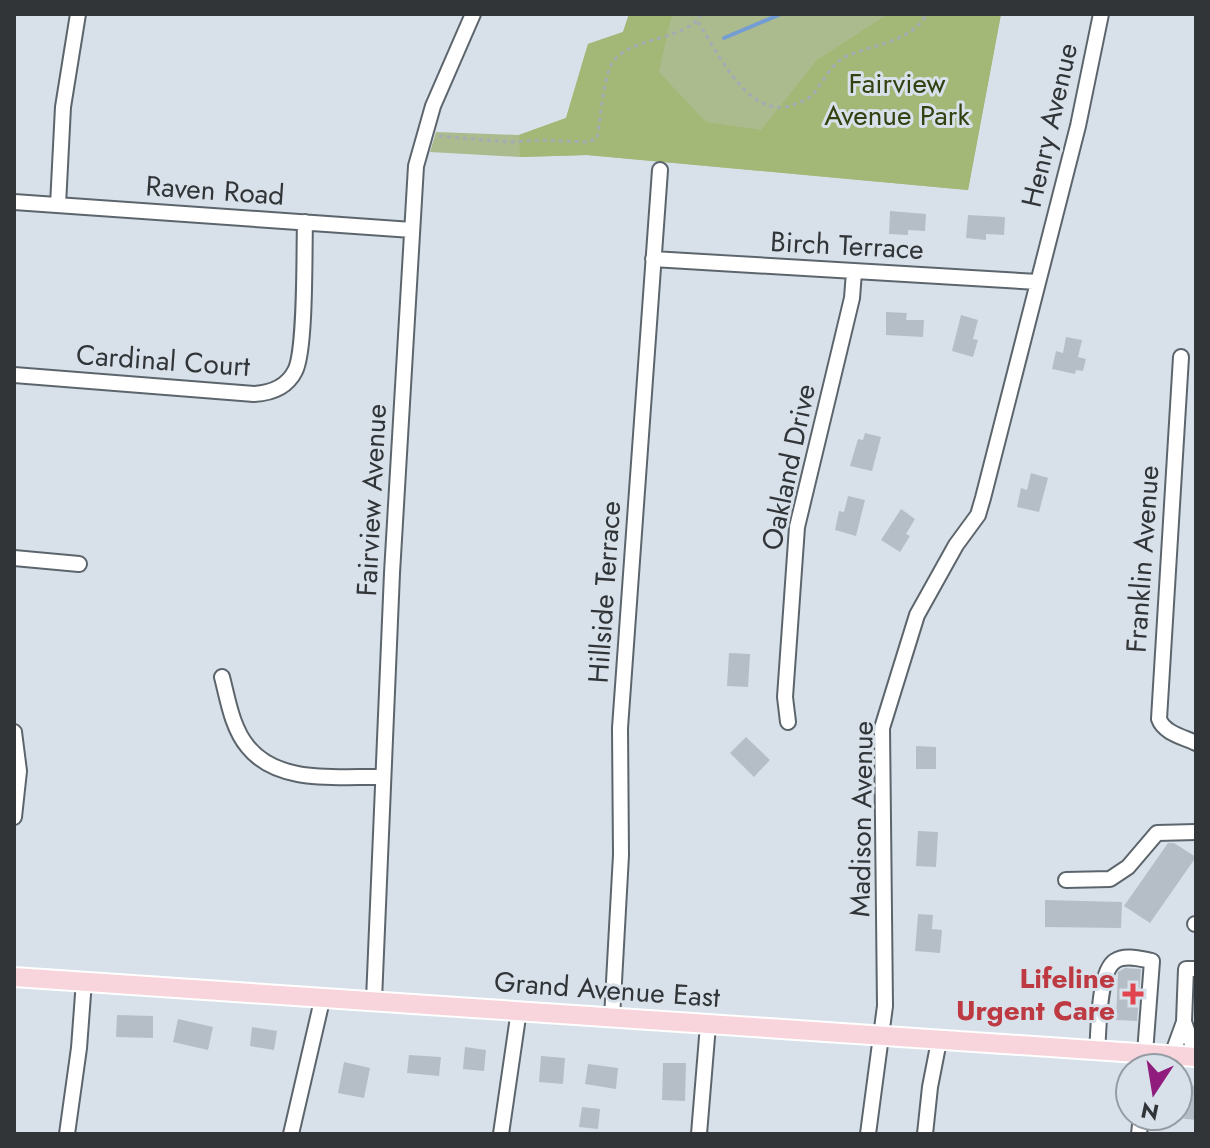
<svg xmlns="http://www.w3.org/2000/svg" width="1210" height="1148" font-family="Jost,sans-serif">
<rect width="100%" height="100%" fill="#d8e1ea"/>
<!-- green -->
<path fill="#acbb8e" d="M629,14H1001L968,190L587,155L520,157L430,152L436,132L519,135L566,118L588,44L623,32Z"/>
<!-- forest -->
<path fill="#a3b876" d="M629,14H676L671,18L659,72L706,122L761,130L817,60L888,14H1001L968,190L587,155L520,157L519,135L566,118L588,44L623,32Z"/>
<g fill="none" stroke-linecap="round" stroke-linejoin="round">
<!-- stream -->
<path stroke="#749dd3" stroke-width="4" d="M724,38L781,14"/>
</g>
<!-- building -->
<path fill="#b5bec6" d="M890,211L926,214L925,231L908,230V235L889,234Z
M968,215L1005,217L1004,235L986,234V240L966,238Z
M886,312L907,313L906,320H924L923,337L886,335Z
M961,315L978,320L973,339L978,340L973,357L952,351Z
M1066,337L1082,340L1078,357L1086,359L1083,371L1076,370L1075,374L1052,369L1056,351L1063,353Z
M865,433L881,437L872,471L850,466L858,439L863,440Z
M1031,473L1048,478L1039,512L1017,507L1021,488L1027,490Z
M848,496L865,500L856,536L835,530L839,511L844,512Z
M901,509L915,519L906,534L910,536L900,552L881,540Z
M729,653L750,654L748,687L727,686Z
M746,737L770,760L754,777L730,753Z
M916,746L936,747V769H916Z
M918,831L938,832L936,867L916,866Z
M1168,843H1174L1196,857L1150,923L1124,906Z
M1045,900L1122,902L1121,928L1045,927Z
M918,914L933,915L932,929L942,930L940,953L915,951Z
M1125,968L1141,969L1137,1021L1116,1020L1118,972Z
M117,1015L153,1016V1038L116,1037Z
M178,1019L213,1027L208,1050L173,1042Z
M252,1027L277,1031L274,1050L250,1046Z
M465,1047L486,1050L484,1071L463,1069Z
M409,1055L441,1057L439,1076L407,1073Z
M541,1056L565,1058L563,1084L539,1082Z
M344,1062L370,1068L364,1098L338,1093Z
M663,1063H686L685,1101L662,1100Z
M588,1064L618,1068L616,1089L585,1084Z
M1178,1084L1196,1086V1120L1178,1118Z
M582,1107L600,1109L598,1129L579,1127Z"/>
<g fill="none" stroke-linecap="round" stroke-linejoin="round">
<defs>
<path id="minor" d="M14,202L412,230
M58,205L63,107L78,14
M653,259L1038,282
M1181,357L1159,719C1164,733 1183,737 1196,743
M14,375L254,394C271,393 287,387 295,371C306,351 304,250 305,222
M14,558L79,564
M222,677C228,700 232,728 248,747C279,785 339,776 383,777
M788,722L785,697L797,527L852,298L854,272
M14,732L19,771L14,817
M1066,880L1110,879L1128,867L1157,833L1196,832
M1195,924H1196
M374,1000L392,573L416,166L433,106L473,14
M612,1018L621,855L620,728L660,170
M1184,1022L1196,1055
M1097,1051C1099,1031 1098,972 1115,961C1125,954 1141,959 1152,961L1145,1053
M1172,1055L1184,1022L1186,969H1196
M67,1134L79,1048L84,981
M291,1134L323,996
M501,1134L519,1010
M699,1134L708,1025
M868,1134L885,1006L882,728L917,615L956,545L978,515L983,498L1078,126L1101,14
M925,1134L930,1087L939,1041
M1139,1134L1141,1116"/>
<path id="major" d="M14,977L1196,1057"/>
</defs>
<!-- minor casing -->
<use href="#minor" stroke="#5d656c" stroke-width="18"/>
<!-- major casing -->
<use href="#major" stroke="#fff" stroke-width="22"/>
<!-- path -->
<path stroke="#a4acb3" stroke-width="3" stroke-dasharray="4 4" stroke-linecap="butt" d="M698,22C717,51 749,121 793,105C799,102 805,101 810,97C822,86 831,62 847,56C874,44 911,42 927,14
M439,136L509,142L542,140L588,142L597,138C601,116 602,91 609,70C620,35 687,43 701,14"/>
<!-- minor -->
<use href="#minor" stroke="#fff" stroke-width="14"/>
<!-- major -->
<use href="#major" stroke="#f8d4dd" stroke-width="18"/>
</g>
<!-- markers -->
<path fill="#e0444e" stroke="#d8e1ea" stroke-width="3" d="M1129 982h8v8h8v8h-8v8h-8v-8h-8v-8h8z"/>
<g text-anchor="middle" stroke-width="6" stroke-linejoin="round" paint-order="stroke">
<!-- park labels -->
<g font-size="28" fill="#344110" stroke="#d8e1ea">
<text x="897" y="93">Fairview<tspan x="897" dy="32">Avenue Park</tspan></text>
</g>
<!-- street labels -->
<g font-size="28" fill="#313538" stroke="#d8e1ea">
<text transform="translate(1049 125) rotate(-77)" y="10">Henry Avenue</text>
<text transform="translate(215 190) rotate(4)" y="10">Raven Road</text>
<text transform="translate(847 245) rotate(3)" y="10">Birch Terrace</text>
<text transform="translate(163 360) rotate(4)" y="10">Cardinal Court</text>
<text transform="translate(788 467) rotate(-78)" y="10">Oakland Drive</text>
<text transform="translate(371 500) rotate(-87)" y="10">Fairview Avenue</text>
<text transform="translate(1142 559) rotate(-86)" y="10">Franklin Avenue</text>
<text transform="translate(604 592) rotate(-86)" y="10">Hillside Terrace</text>
<text transform="translate(861 819) rotate(-89)" y="10">Madison Avenue</text>
<text transform="translate(607 989) rotate(4)" y="10">Grand Avenue East</text>
</g>
<!-- health labels -->
<g font-size="28" font-weight="bold" fill="#be3a42" stroke="#d8e1ea" text-anchor="end">
<text x="1115" y="988">Lifeline<tspan x="1115" dy="32">Urgent Care</tspan></text>
</g>
</g>
<!-- border -->
<rect width="1210" height="1148" fill="none" stroke="#313538" stroke-width="32"/>
<!-- north arrow -->
<g transform="translate(1154 1092) rotate(192)"><circle r="38" fill="#d8e1ea" stroke="#959ca3" stroke-width="2"/>
<path d="M0-6L14 30L0 20L-14 30Z" fill="#901d7d"/>
<text y="-12" font-size="22" font-weight="bold" text-anchor="middle" fill="#313538">N</text>
</g>
</svg>
